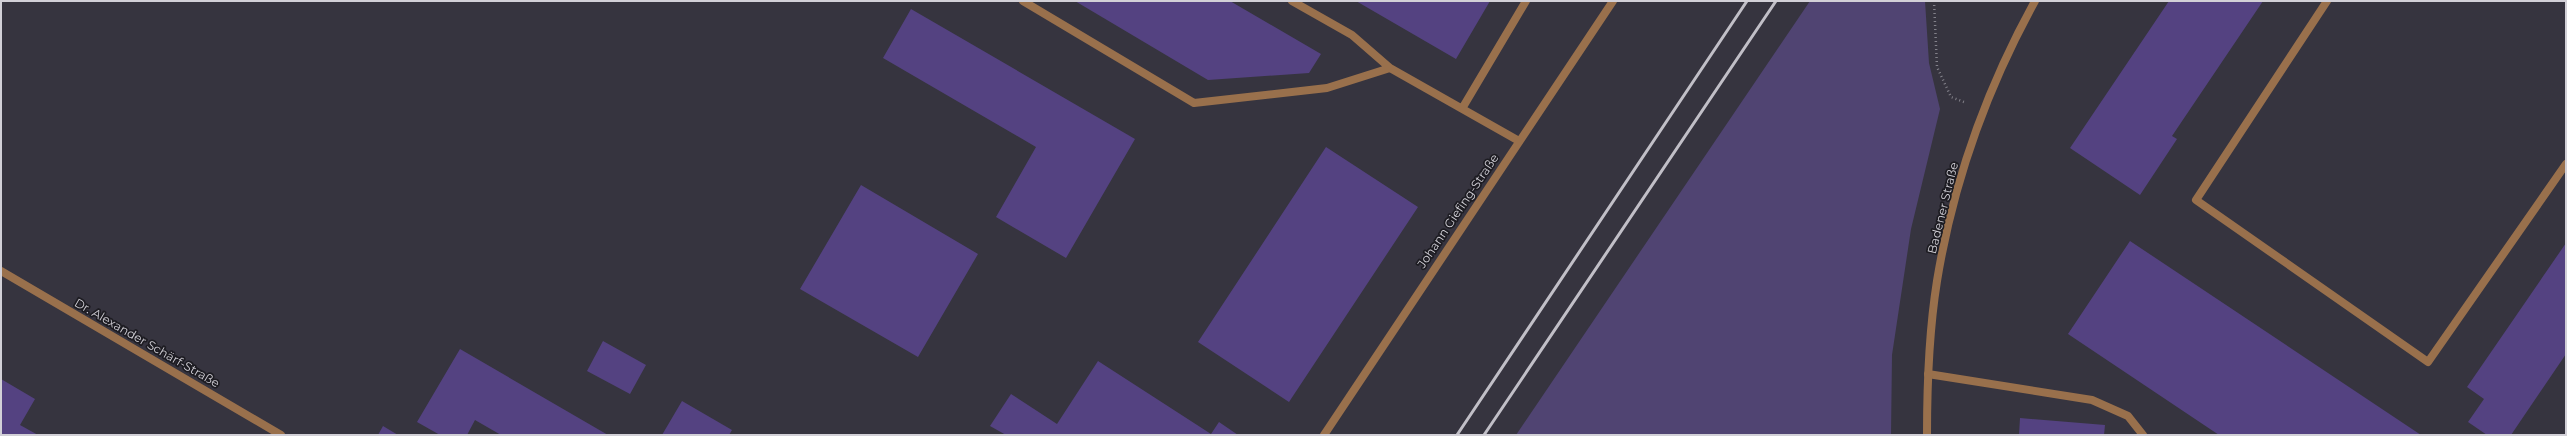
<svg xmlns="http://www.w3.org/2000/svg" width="2567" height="436" font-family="Montserrat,sans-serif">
<rect width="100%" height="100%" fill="#36343f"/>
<!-- green -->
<path fill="#504472" d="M1810,1H1925L1929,63L1940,109L1911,229L1892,355L1891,435H1516Z"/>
<!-- building -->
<path fill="#544281" d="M1075,1H1230L1321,54L1309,73L1208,80Z
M1356,1H1490L1456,59Z
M2169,1H2263L2172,136L2177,139L2140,195L2070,148Z
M911,9L1135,139L1066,258L996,217L1036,147L883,58Z
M1326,147L1418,207L1289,402L1198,342Z
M861,185L978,254L918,357L800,289Z
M2130,241L2421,435H2219L2068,334Z
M2566,243V354L2511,435H2487L2468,422L2484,399L2467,387Z
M603,341L646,365L630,394L587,371Z
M460,349L608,435H501L475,420L467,435H440L417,422Z
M1098,361L1211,434L1219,422L1238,435H1006L990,426L1011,394L1057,424Z
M1,379L35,399L20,425L38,435H1Z
M682,401L732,430L729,435H662Z
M2020,418L2105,425L2104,435H2019Z
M383,426L398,435H378Z"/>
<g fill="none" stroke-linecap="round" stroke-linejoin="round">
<!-- path -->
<path stroke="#828089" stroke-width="2.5" stroke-dasharray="1 3" stroke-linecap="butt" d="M1934,1L1937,67L1951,97L1964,102"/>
<!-- service -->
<path stroke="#99704c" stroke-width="8" d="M1023,1L1194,103L1327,88L1390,68
M1292,1L1352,35L1390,68L1519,141
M2327,1L2196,200L2428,362L2566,164
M1463,107L1526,1
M1928,374L2092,400L2128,416L2143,435"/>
<!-- minor -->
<path stroke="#99704c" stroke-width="8" d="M1,271L281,435
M1324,435L1613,1"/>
<!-- tertiary -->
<path stroke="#99704c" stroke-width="8" d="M1927,435C1927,384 1929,331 1937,281C1953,183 1987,88 2035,1"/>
<!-- rail -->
<path stroke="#c1bfc7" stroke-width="3" d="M1457,435L1747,1
M1484,435L1776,1"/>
</g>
<g text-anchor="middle" stroke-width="3.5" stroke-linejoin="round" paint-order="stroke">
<!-- street labels -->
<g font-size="12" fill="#d2d0d7" stroke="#1d1c22">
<text transform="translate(1943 208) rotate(-76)" y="4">Badener Straße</text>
<text transform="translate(1458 211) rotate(-56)" y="4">Johann Giefing-Straße</text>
<text transform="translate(147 343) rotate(30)" y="4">Dr. Alexander Schärf-Straße</text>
</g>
</g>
<!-- border -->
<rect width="2567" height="436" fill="none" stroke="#d2d0d7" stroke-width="4"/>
</svg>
